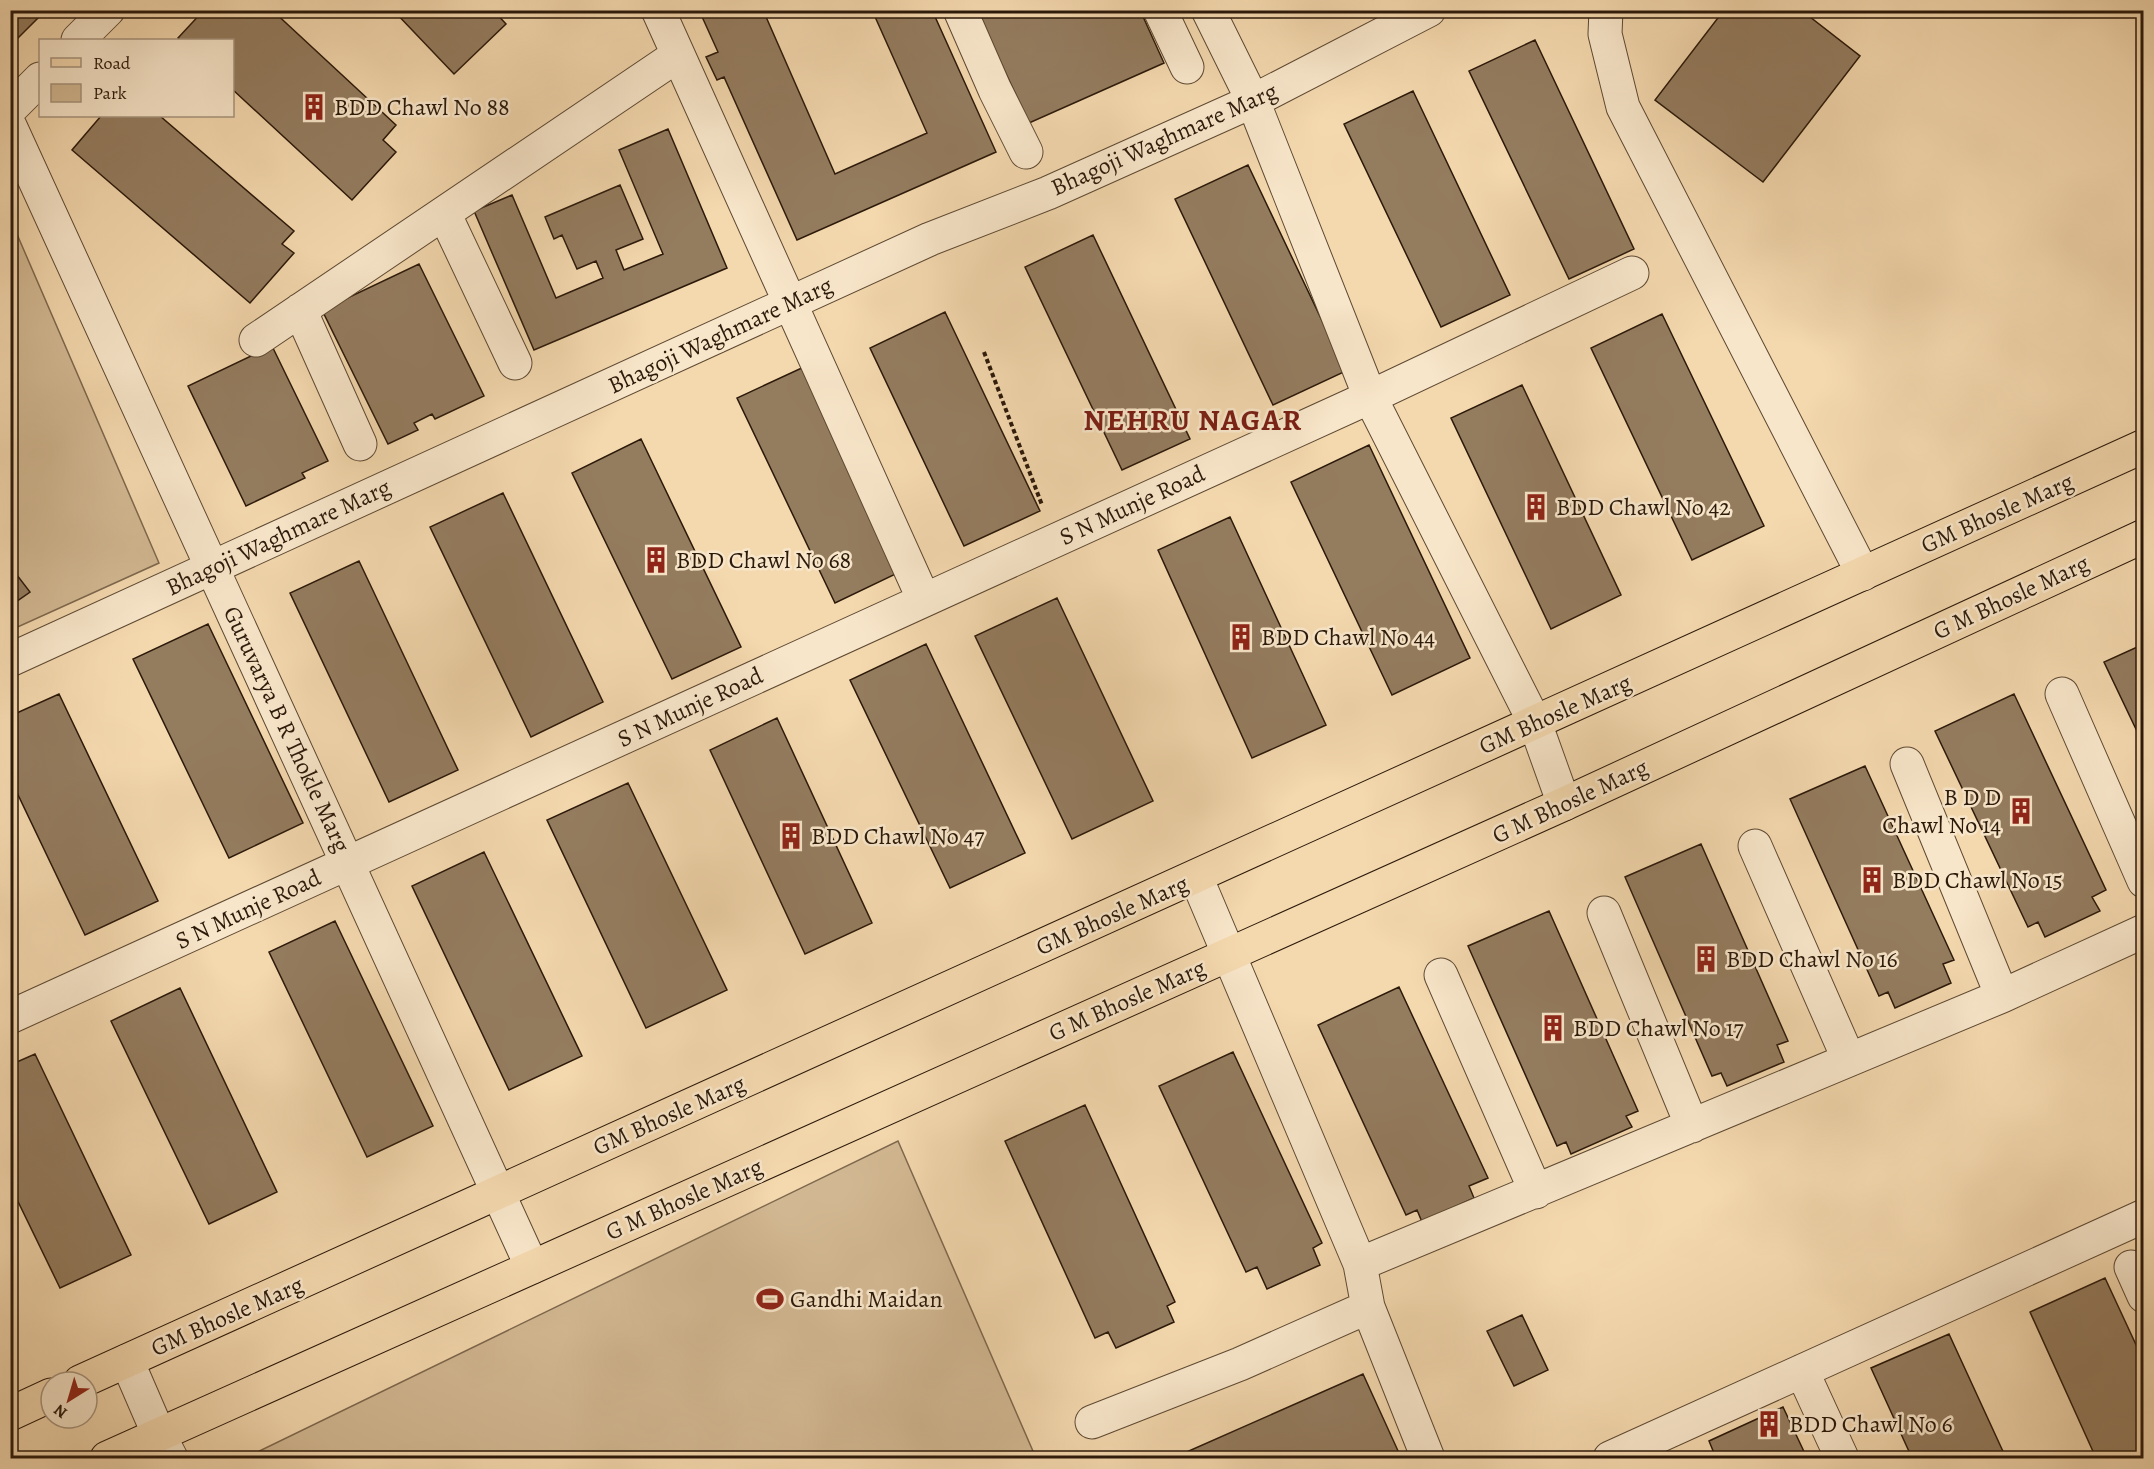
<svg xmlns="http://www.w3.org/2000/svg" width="2154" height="1469" font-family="Alegreya,serif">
<rect width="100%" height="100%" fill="#f4d8ae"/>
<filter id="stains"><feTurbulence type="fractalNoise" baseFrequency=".00333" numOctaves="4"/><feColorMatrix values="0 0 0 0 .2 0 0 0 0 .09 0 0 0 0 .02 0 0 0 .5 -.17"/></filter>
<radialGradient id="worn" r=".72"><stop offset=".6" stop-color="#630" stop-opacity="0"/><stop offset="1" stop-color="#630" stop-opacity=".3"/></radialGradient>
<!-- green -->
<path fill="#d2b892" stroke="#7e684e" stroke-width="1.5" d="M10,218L159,563L11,630H10Z
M898,1141L1036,1458H250L249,1456Z"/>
<!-- building -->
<path fill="#947c5f" stroke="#2b190a" stroke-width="1.5" d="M10,10H46L10,46Z
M204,10H272L396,125L383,140L396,152L352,200L232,89V40H180L178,38Z
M393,10H493L506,24L454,74Z
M699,10H763L835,174L927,133L872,10H932L996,152L797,240L724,77L717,80L706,57L718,52Z
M976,10H1140L1164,63L1029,123Z
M1724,10H1801L1860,56L1763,182L1655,100Z
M1535,40L1634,249L1569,279L1469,71Z
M1413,91L1510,295L1441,327L1344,124Z
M101,116H160L294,231L282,244L294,253L250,303L72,150Z
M668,129L727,268L534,350L474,211L512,195L556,298L603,278L596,261L577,269L562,235L554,239L545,217L620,185L643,239L616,250L624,270L663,254L619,150Z
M1248,165L1346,371L1273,405L1175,199Z
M1093,235L1190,439L1122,470L1025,267Z
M419,264L484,396L435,419L432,414L414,423L418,430L388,444L322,310Z
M945,312L1040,511L964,546L870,348Z
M1662,314L1764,526L1692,560L1591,348Z
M272,346L328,461L302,473L305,478L246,506L188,386Z
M806,366L904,570L835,603L737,398Z
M1522,385L1621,595L1551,629L1451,418Z
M641,439L741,647L672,679L572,473Z
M1369,445L1470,658L1392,695L1291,482Z
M503,493L603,702L531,737L430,527Z
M1230,517L1326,725L1252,758L1158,550Z
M359,561L458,770L389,802L290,593Z
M10,566L30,592L10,606Z
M1057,598L1153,801L1072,839L975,636Z
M208,624L303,823L229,858L133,659Z
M926,644L1025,853L950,888L850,680Z
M2144,644V746L2104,662Z
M59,694L158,901L85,935L10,778V716Z
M2014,694L2106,890L2092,897L2100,911L2045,937L2038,922L2028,927L1935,731Z
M777,718L872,923L805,954L710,750Z
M1865,766L1954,960L1943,964L1951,983L1895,1008L1888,992L1879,996L1790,799Z
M628,783L727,990L646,1028L547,820Z
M1701,844L1788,1041L1777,1045L1784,1062L1727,1086L1721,1073L1712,1076L1625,877Z
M484,852L582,1056L509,1090L412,886Z
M1549,911L1638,1111L1626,1116L1632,1127L1571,1154L1566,1142L1557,1146L1468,946Z
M335,921L433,1126L367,1157L269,952Z
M1399,987L1488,1178L1469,1186L1474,1198L1422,1222L1417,1210L1406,1215L1318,1025Z
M180,988L277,1192L209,1224L111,1021Z
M1233,1052L1322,1243L1313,1248L1320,1265L1267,1289L1257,1267L1246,1272L1159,1086Z
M35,1054L131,1255L60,1288L10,1185V1065Z
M1085,1105L1175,1302L1167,1306L1174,1322L1116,1348L1108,1332L1095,1338L1005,1141Z
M2105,1278L2144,1362V1458H2096L2030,1312Z
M1522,1315L1548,1370L1514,1386L1487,1331Z
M1949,1334L2006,1458H1912L1871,1368Z
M1363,1374L1399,1453L1387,1458H1173Z
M1783,1407L1807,1458H1716L1709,1441Z"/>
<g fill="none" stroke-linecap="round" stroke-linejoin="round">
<defs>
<path id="minor" d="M658,10L924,600
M960,10L995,90L1026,152
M1160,10L1187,67
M1208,10L1253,101L1370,397L1535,723L1564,804
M1606,10L1605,34L1623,107L1863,574
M78,40L108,10
M10,109L40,79
M10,126L532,1267
M444,213L515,363
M300,310L360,444
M256,340L678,55
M10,660L930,239L1048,193L1253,101L1429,10
M2062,694L2144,881
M1907,764L2002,996
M1755,846L1849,1060
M1196,877L1360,1264L1368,1307L1428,1458
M1604,913L1692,1126
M1441,975L1536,1192
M10,1017L1370,397L1632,273
M1360,1264L2002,996L2144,931
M2131,1267L2144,1296
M127,1361L159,1435L171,1458
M1802,1371L1842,1458
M1092,1422L1240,1364L1368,1307
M1610,1458L2144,1216"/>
<path id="major" d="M80,1382L2144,446
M10,1414L51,1395
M107,1458L1564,804L2144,536"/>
</defs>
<!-- minor casing -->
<use href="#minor" stroke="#5d4933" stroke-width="35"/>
<!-- major casing -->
<use href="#major" stroke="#2b190a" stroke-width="35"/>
<!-- path -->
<path stroke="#2b190a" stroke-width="4" stroke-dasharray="4.5 3" stroke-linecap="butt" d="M984,352L1042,505"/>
<!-- minor -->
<use href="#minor" stroke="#f8e6ca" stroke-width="33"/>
<!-- major -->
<use href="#major" stroke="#f4d8ae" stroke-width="33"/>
</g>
<!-- icons -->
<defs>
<symbol id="building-bare" viewBox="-9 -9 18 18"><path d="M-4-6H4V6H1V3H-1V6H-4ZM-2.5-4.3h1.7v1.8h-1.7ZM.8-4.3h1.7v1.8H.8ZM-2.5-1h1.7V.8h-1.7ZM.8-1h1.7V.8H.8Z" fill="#8f2418" stroke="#f8e6ca" stroke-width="2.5" paint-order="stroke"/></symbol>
<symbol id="stadium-bare" viewBox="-9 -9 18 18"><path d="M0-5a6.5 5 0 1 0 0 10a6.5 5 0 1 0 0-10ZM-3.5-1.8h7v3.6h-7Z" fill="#8f2418" stroke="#f8e6ca" stroke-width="2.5" paint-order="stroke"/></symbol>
</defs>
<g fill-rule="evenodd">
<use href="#building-bare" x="295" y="88" width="38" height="38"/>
<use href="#building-bare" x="1517" y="488" width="38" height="38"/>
<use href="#building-bare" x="637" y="541" width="38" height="38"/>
<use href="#building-bare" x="1222" y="618" width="38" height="38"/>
<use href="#building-bare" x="2002" y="792" width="38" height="38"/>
<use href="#building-bare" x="772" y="817" width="38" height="38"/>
<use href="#building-bare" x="1853" y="861" width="38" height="38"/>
<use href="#building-bare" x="1687" y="940" width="38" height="38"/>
<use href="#building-bare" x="1534" y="1009" width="38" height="38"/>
<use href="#stadium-bare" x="751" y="1280" width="38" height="38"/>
<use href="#building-bare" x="1750" y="1405" width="38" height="38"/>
</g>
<g text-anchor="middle" stroke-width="5" stroke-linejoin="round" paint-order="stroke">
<!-- poi labels -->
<g font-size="24" fill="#2b190a" stroke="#f8e6ca" text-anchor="start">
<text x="334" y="115">BDD Chawl No 88</text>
<text x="1556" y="515">BDD Chawl No 42</text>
<text x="676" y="568">BDD Chawl No 68</text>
<text x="1261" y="645">BDD Chawl No 44</text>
<text x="2001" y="805" text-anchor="end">B D D<tspan x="2001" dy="28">Chawl No 14</tspan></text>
<text x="811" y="844">BDD Chawl No 47</text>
<text x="1892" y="888">BDD Chawl No 15</text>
<text x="1726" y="967">BDD Chawl No 16</text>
<text x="1573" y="1036">BDD Chawl No 17</text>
<text x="790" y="1307">Gandhi Maidan</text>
<text x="1789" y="1432">BDD Chawl No 6</text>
</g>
<!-- street labels -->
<g font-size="24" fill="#2b190a" stroke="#f8e6ca">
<text transform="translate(1164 139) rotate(-24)" y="8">Bhagoji Waghmare Marg</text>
<text transform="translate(720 335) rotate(-25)" y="8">Bhagoji Waghmare Marg</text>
<text transform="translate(1132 505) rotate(-25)" y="8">S N Munje Road</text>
<text transform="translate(1997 513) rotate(-24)" y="8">GM Bhosle Marg</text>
<text transform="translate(278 537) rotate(-25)" y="8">Bhagoji Waghmare Marg</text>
<text transform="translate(2011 597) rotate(-25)" y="8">G M Bhosle Marg</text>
<text transform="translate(690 707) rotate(-25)" y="8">S N Munje Road</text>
<text transform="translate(1555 714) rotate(-24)" y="8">GM Bhosle Marg</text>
<text transform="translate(287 729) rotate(65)" y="8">Guruvarya B R Thokle Marg</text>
<text transform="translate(1570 801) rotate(-25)" y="8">G M Bhosle Marg</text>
<text transform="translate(248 909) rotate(-25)" y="8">S N Munje Road</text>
<text transform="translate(1112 915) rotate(-24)" y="8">GM Bhosle Marg</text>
<text transform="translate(1127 1000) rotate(-24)" y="8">G M Bhosle Marg</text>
<text transform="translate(669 1115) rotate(-24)" y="8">GM Bhosle Marg</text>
<text transform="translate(684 1199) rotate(-24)" y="8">G M Bhosle Marg</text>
<text transform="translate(227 1316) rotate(-24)" y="8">GM Bhosle Marg</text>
</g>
<!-- district labels -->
<g font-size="30" font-weight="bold" letter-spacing="1.5" fill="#7a1f14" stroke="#f8e6ca">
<text x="1193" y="430">NEHRU NAGAR</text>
</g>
</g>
<!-- margin -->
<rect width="2154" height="1469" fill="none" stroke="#f4d8ae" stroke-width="36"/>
<rect x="12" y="12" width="2130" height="1445" fill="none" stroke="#2b190a" stroke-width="3"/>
<rect x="18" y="18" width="2118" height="1433" fill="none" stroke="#2b190a" stroke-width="1.5"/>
<!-- legend -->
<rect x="39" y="39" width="195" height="78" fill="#f8e6ca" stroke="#a6947d" stroke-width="1.5"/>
<rect x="51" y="58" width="30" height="9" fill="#f4d8ae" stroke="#a6947d" stroke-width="1.5"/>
<text x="93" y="69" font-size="18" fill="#2b190a">Road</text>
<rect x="51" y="84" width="30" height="18" fill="#d2b892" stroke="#a6947d" stroke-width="1.5"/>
<text x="93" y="99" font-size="18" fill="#2b190a">Park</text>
<!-- north arrow -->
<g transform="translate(69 1400) rotate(217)"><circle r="28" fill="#f8e6ca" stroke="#a6947d" stroke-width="1.5"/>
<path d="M0-4.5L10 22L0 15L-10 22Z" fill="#8f2418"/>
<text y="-9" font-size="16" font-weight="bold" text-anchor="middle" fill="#2b190a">N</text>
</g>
<rect width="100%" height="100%" filter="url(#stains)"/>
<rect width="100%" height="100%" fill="url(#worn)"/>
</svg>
